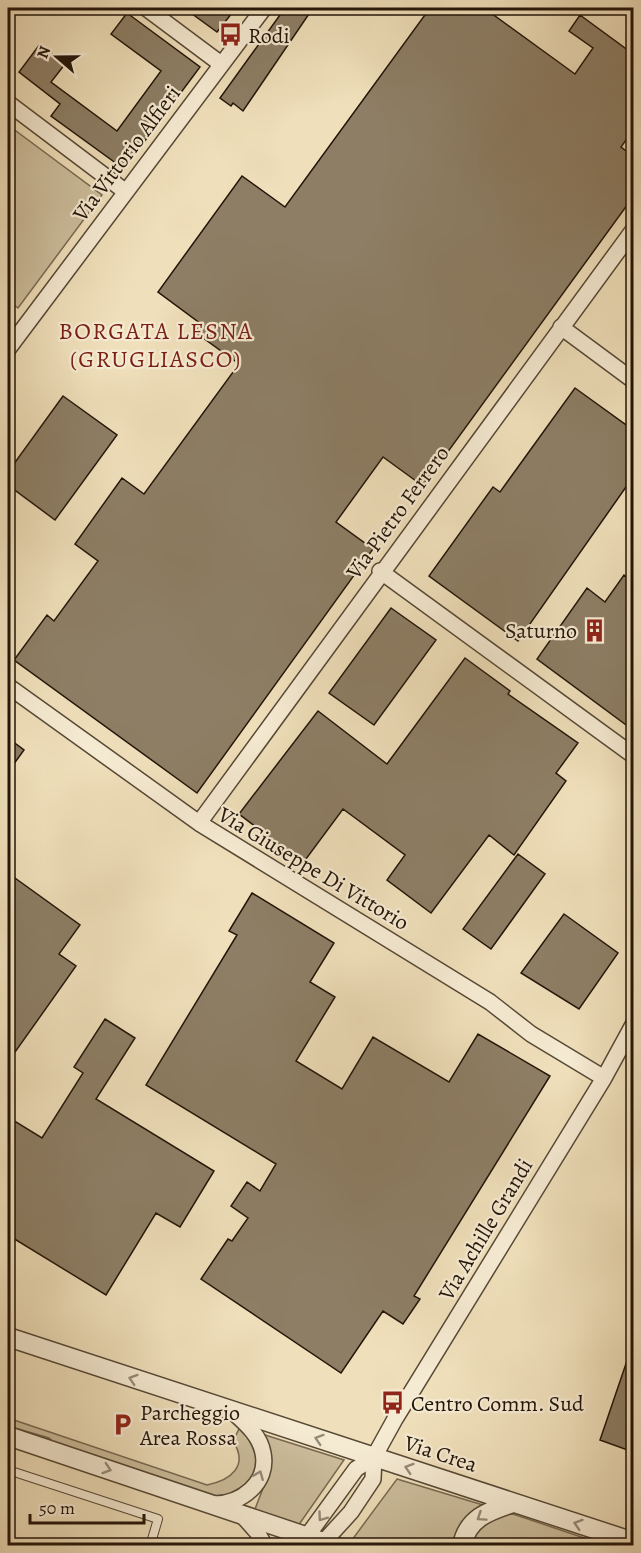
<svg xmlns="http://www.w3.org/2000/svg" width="641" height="1553" font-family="Alegreya,serif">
<rect width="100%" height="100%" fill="#efdfba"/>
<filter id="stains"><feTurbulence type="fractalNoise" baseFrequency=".00333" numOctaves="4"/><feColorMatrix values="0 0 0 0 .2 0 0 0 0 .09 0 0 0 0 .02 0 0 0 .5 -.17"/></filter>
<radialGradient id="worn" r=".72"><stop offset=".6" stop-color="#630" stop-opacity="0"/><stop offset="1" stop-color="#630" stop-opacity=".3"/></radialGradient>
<!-- green -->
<path fill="#ccbd9c" stroke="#786952" stroke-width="1.5" d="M8,125L102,195L18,308L8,300Z
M8,1418L207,1485C231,1480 249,1466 233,1441L240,1427C271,1468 257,1483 215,1500L60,1449L49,1438L8,1426Z
M262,1434L344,1460L298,1526L254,1512C265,1480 278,1465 262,1434Z
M397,1479L483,1505L454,1545L349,1544Z
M513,1514L605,1545L470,1546L478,1526L501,1515Z"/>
<!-- building -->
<path fill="#8d7e65" stroke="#231509" stroke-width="1.5" d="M184,8H236L217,32Z
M285,8H313L243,111L233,103L231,106L220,98Z
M430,8H484L575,74L593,48L569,31L580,15L633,54V130L621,147L633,156V197L423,486L383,457L336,522L373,549L197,793L14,660L47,615L54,621L98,561L75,544L122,478L144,494L239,364L195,332L201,324L158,292L242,176L285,207Z
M127,13L200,67L124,169L51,116L60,104L19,72L40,44L65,64L51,82L117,131L161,71L111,34Z
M575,388L633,430V477L518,641L429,576L493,487L500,492Z
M63,396L117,435L55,520L8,485V472Z
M624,575L633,582V730L537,659L587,588L605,602Z
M391,608L436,640L374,725L329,693Z
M465,658L510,691L508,694L578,743L556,773L566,781L514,855L489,835L431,913L387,880L405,855L343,809L303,863L239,814L318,711L387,764Z
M8,738L24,750L8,772Z
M518,854L545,874L491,949L463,929Z
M8,873L80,925L59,954L76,966L8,1062Z
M252,893L334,943L310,982L335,997L296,1061L342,1089L373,1037L449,1082L478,1034L550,1076L414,1296L420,1299L403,1324L383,1311L341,1373L201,1279L228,1239L232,1241L248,1218L231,1206L247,1182L260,1191L276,1164L146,1085L237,935L229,931Z
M564,914L618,953L579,1009L521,973Z
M105,1019L135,1038L96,1099L214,1171L180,1227L156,1213L106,1295L8,1235V1117L42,1138L83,1073L74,1067Z
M631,1349H633V1452L600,1440Z"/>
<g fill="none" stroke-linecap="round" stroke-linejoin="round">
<defs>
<path id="service" d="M8,1470L158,1519L150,1546"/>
<path id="minor" d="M146,8L221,64
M8,103L126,192
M561,327L634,381
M8,349L264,8
M380,571L634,756
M8,686L199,823L490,1002L531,1034L604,1078
M199,823L634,229
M214,1504C241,1504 269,1483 263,1453C260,1435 245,1423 232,1411
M241,1514L257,1532L265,1546
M300,1546L356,1469L374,1457
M320,1546L351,1512L373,1479L374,1457L395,1419L604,1078L634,1023"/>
<path id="tertiary" d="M8,1337L634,1542
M8,1436L335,1546
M462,1546C467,1518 489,1511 513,1503"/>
</defs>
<!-- service casing -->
<use href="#service" stroke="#564835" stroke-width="10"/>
<!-- minor casing -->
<use href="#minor" stroke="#564835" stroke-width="18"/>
<!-- tertiary casing -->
<use href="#tertiary" stroke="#564835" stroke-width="21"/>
<!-- service -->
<use href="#service" stroke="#f5ead2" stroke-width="8"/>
<!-- minor -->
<use href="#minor" stroke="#f5ead2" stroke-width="15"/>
<!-- tertiary -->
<use href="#tertiary" stroke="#f5ead2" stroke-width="18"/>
</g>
<!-- one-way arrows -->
<defs><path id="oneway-chevron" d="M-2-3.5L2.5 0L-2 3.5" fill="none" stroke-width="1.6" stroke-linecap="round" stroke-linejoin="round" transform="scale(1.5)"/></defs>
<g stroke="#968a78">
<use href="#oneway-chevron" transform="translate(133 1379) rotate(-162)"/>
<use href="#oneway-chevron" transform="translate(319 1439) rotate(-162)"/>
<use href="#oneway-chevron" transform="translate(409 1468) rotate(-162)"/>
<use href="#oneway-chevron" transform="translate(107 1469) rotate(18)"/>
<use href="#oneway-chevron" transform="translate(259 1475) rotate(-68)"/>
<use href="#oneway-chevron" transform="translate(322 1517) rotate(126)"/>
<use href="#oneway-chevron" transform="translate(481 1517) rotate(146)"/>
<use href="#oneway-chevron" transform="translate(578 1524) rotate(-162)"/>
</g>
<!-- icons -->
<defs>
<symbol id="bus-bare" viewBox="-9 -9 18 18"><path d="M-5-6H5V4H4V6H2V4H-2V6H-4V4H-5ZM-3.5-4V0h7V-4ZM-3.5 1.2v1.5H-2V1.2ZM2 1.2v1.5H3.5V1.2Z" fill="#8f2418" stroke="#f5ead2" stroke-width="2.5" paint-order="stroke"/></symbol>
<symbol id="building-bare" viewBox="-9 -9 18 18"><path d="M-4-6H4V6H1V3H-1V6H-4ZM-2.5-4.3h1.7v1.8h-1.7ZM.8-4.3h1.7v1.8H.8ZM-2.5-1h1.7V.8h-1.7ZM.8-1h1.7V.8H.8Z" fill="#8f2418" stroke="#f5ead2" stroke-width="2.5" paint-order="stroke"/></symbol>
<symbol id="parking-bare" viewBox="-9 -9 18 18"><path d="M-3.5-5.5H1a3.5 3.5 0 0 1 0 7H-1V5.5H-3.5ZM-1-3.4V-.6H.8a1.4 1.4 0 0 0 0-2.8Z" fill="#8f2418" stroke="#f5ead2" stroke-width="2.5" paint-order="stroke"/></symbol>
</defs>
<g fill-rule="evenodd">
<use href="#bus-bare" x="214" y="18" width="33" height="33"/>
<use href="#building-bare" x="578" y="614" width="33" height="33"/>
<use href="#bus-bare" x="376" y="1386" width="33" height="33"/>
<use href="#parking-bare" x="106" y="1408" width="33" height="33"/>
</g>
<g text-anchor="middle" stroke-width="4.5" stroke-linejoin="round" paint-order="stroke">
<!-- poi labels -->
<g font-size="22" fill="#231509" stroke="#f5ead2" text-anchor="start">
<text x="248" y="43">Rodi</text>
<text x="577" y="638" text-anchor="end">Saturno</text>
<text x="411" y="1411">Centro Comm. Sud</text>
<text x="140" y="1420">Parcheggio<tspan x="140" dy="25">Area Rossa</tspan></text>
</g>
<!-- street labels -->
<g font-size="22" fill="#231509" stroke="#f5ead2">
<text transform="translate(126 153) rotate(-53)" y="8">Via Vittorio Alfieri</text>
<text transform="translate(397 512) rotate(-54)" y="8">Via Pietro Ferrero</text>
<text transform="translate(314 868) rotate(31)" y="8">Via Giuseppe Di Vittorio</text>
<text transform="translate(485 1229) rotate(-59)" y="8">Via Achille Grandi</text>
<text transform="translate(441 1453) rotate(18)" y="8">Via Crea</text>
</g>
<!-- neighbourhood labels -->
<g font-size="24" letter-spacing="1.5" fill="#7a1f14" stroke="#f5ead2">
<text x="156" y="339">BORGATA LESNA<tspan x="156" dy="28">(GRUGLIASCO)</tspan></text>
</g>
</g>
<!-- margin -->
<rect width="641" height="1553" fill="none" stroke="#efdfba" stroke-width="30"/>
<rect x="9" y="9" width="623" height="1535" fill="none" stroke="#231509" stroke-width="3"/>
<rect x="15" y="15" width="611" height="1523" fill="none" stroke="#231509" stroke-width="1.5"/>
<!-- north arrow -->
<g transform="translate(57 57) rotate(290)" stroke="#f5ead2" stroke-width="4.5" paint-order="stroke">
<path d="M0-4.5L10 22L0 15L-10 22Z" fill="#231509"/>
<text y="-9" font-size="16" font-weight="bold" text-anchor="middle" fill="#231509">N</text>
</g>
<!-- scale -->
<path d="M30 1514v9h114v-9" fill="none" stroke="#231509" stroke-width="3"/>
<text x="39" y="1514" font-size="18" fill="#231509" stroke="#f5ead2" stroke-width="4.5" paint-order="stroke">50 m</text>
<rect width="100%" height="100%" filter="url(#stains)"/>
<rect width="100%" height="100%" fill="url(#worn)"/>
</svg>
